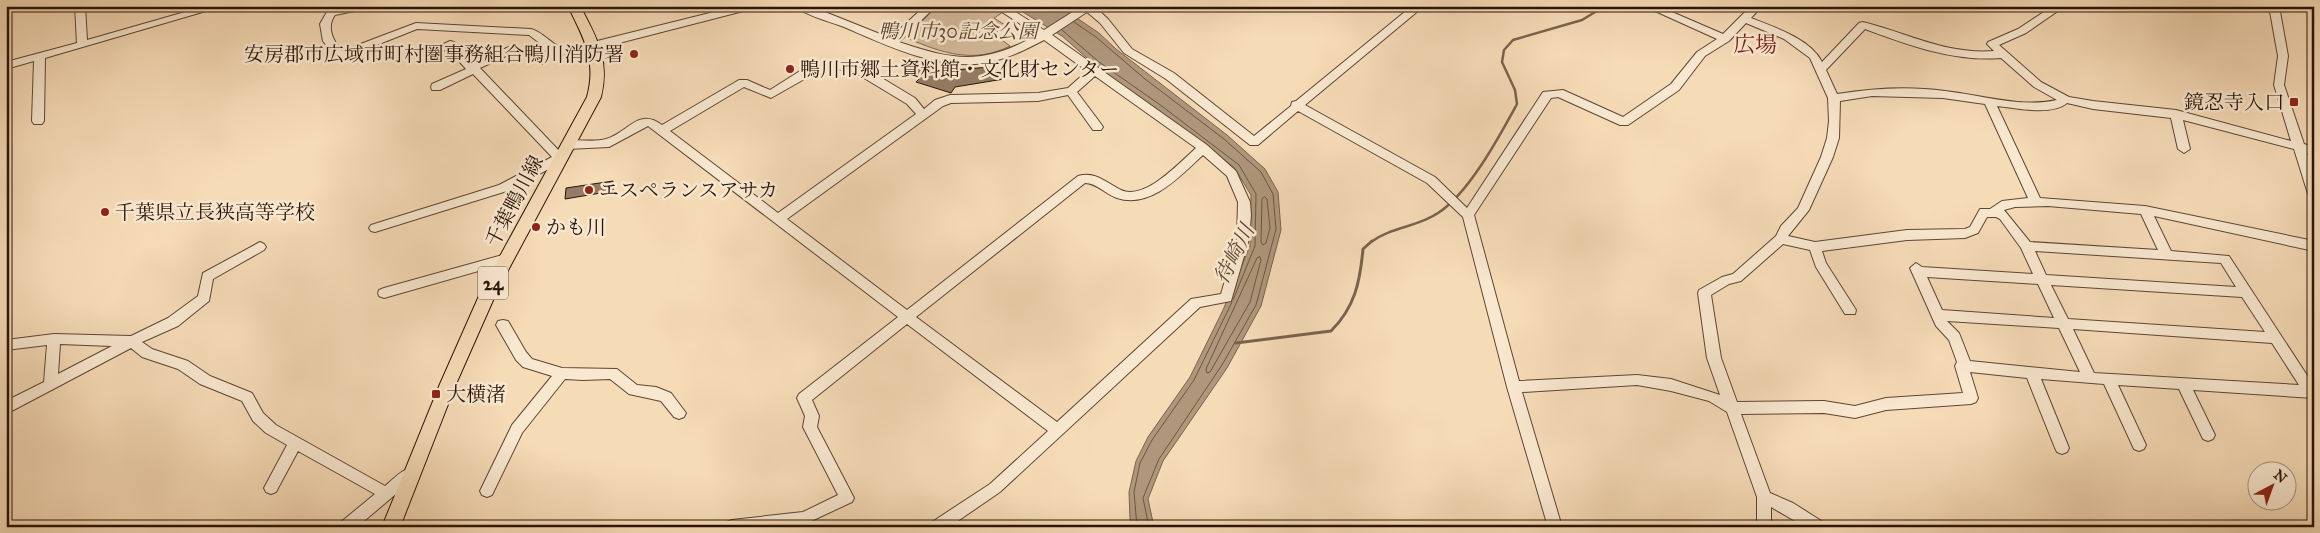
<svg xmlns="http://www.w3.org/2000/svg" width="2320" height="533" font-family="'IM FELL Great Primer','Noto Serif JP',serif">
<rect width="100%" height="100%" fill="#f6dbb7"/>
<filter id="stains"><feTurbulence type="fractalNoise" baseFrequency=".004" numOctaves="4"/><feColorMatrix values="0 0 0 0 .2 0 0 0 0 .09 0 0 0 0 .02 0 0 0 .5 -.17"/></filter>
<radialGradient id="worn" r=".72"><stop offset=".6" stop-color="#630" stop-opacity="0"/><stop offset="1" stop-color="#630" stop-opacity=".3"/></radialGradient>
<!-- green -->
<path fill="#d3b999" stroke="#7e6651" d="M937,6H993L1003,12L994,18L1005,25L994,34L1010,46C975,64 942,53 909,39L907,37Z"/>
<!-- water -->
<path fill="#b0977c" stroke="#7a634e" d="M1013,6H1059L1099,33L1116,49L1227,135L1265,169L1278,192L1281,230L1261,306L1227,368L1163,461L1148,499L1154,527H1133L1130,519L1129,492L1136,461L1148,437L1190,377L1223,310L1250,246L1251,195L1234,167L1096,66L1062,36Z"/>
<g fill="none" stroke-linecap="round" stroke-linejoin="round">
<!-- shore -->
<path stroke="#6c5642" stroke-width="1" d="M1074,22L1096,37L1145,79L1224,139L1261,172L1273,194L1276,229L1256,305L1222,365L1159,459L1143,498L1149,527
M1062,30L1099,62L1159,104L1239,165L1256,194L1255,246L1233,300
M1265,197L1267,199L1270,228L1266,243L1263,245L1261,242L1262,199Z
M1260,257L1261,260L1250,302L1210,372L1207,373L1206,369L1257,258Z
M1137,527L1134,492L1140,463L1152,440L1194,380L1232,302"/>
<!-- stream-far1 -->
<path stroke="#7a634e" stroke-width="2.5" d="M1371,242C1391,227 1418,227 1438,213C1469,193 1499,137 1517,104L1515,90L1502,62L1504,50L1513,40L1582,20L1605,6"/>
<!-- stream -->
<path stroke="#7a634e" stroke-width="3" d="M1236,343L1331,331C1355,307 1360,282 1363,249L1372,241"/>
</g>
<!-- building -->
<path fill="#947b63" stroke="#291409" d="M921,63L954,70L990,67L992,73L1003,72L1004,79L955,87L951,93L916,82L919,79L911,76Z
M613,181V191L565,199L566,188Z"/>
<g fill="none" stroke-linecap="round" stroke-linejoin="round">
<defs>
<path id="minor" d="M75,6H85L87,40L206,6H223L45,58L44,121L42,124H34L32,121L34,61L6,69V62L77,43Z
M346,6H369L364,9L335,15C326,27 333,41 342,51L416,23L531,29C546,33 553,49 569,48L738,6H756L755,8L588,51L562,55L547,49L542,53L548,61L543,64L539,63L530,52L541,44L529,35L417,29L344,58H336L323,41L320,24L328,10Z
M795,6H810L890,38L925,6H936L899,42C955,61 984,65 1037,35L993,6H1006L1044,30L1082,6H1094L1108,19L1132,49L1174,73L1254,136L1291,106L1292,102L1296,101L1412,6H1424L1305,105L1435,177L1467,208L1543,92L1563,90L1623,117L1671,84L1697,52L1717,39L1644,6H1658L1723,34L1751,6H1762L1751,18C1774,27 1811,39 1822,62L1859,23L1863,22C1907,33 1947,55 1994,51L1987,44L1988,42L2018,29L2053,6H2065L2026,33L1999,45L2041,82L2069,97L2093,101L2176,110L2291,141L2274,85L2278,56L2269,6H2279L2288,56L2284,85L2304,144L2314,147V155L2307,153L2314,175V198L2308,194L2294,149L2183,120L2190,149L2184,153L2178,149L2171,118L2093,109L2067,103C2052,116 2015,108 1997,106L2040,198L2145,206L2314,241V251L2154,216L2171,251L2229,256L2314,386V398L2193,390L2215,435L2213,439L2208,441L2203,439L2179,389L2118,385L2146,445L2144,449L2139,451L2134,449L2104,384L2041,379L2069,448L2067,452L2062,454L2057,452L2055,448L2027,378L1970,372L1978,398L1976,402L1971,404L1886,410L1855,418L1824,413L1741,414L1770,493L1793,503L1823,522L1825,527H1805L1771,507V527H1757V497L1727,412L1709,401L1671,391L1637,385L1522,392L1562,527H1548L1507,387L1463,217L1427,183L1298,111L1258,145H1250L1166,79L1124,53L1100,23L1087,12L1052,35L1207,145L1236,171L1250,202L1251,215L1249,239L1231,301L1200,307L1000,492L949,527H930L932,522L990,484L1048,431L907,324L812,400L819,416L817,427L854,498L852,502L805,524L787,527H725L727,522L732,520L803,512L838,495L803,427L805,416L797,398L799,394L898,317L648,126L609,147L567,149L563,148L561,145L563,142C577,138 592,143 606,139C628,133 638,107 662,125L739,80H747L770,90L800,71H808L809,74L808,77L771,98L744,87L670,131L778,213L916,114L907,104L859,75L830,67L829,65L830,63L834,62L867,69L915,98L924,109L935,100L950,95L1038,93L1068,88L1087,71L1044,40C1025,50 1005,60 984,63C936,70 886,45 844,27C831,22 804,15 795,6ZM1746,23L1784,39L1810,58L1828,98L1829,121L1827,138L1821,157L1798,208L1781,226L1776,236L1733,274L1722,277L1699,290L1698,293L1707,358L1720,395L1671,379L1637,375L1519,381L1474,215L1551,98L1558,97L1620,125H1628L1679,90L1705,56L1729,41ZM1865,29C1908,45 1954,62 2001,58L2034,87L2057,100C2021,108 1981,95 1945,91C1910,86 1873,88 1837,94L1826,70ZM1095,76L1196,148C1179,163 1145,201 1121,190C1106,183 1096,171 1078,176L907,310L787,219L943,106L951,103L1038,101L1068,95L1093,130H1101L1103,127L1101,124L1077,92ZM1872,96L1943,98L1985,104L2028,198L2002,201L1990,209H1980L1970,227L1965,229L1907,230L1815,242L1788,236L1809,210L1833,157L1839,138L1840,101ZM1203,155L1227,176L1238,202L1237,239L1221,294L1191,299L1057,422L916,317L1085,183C1097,183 1105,194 1117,198C1151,209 1180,176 1203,155ZM2048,206L2141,214L2158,250L2030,242L2004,210L2015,207ZM1987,217H1996L2000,219L2021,248L2033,274L1922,267L1916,263L1910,268L1936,326L1949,340L1957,362L1955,366L1963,393L1886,398L1855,406L1824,401L1737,402L1721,358L1711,295L1729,284L1741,281L1783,244L1810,250L1816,267L1845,314H1855L1856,310L1826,263L1822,251L1907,240L1965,238L1978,233ZM2035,251L2221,263L2236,287L2046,275ZM1927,277L2038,284L2054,318L1942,310ZM2051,285L2242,297L2265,332L2068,319ZM1947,321L2059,328L2080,372L1970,361L1959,333ZM2073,329L2272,343L2299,385L2094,373Z
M450,41L454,42L474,62L509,47H517V51L480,68L566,158L564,161L507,191L375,232L371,231L369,228L371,225L499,185L552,157L473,74L440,90H432L431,87L432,84L466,69L448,49L427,57L422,54Z
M260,242L264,244L266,247L264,250L213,279L209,301L178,326L142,342L152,349L188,361L210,376L252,393L263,413L276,425L385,486C394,479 405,465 416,469L418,473L416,477L357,527H339L341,522L375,494L298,451L276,492L271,494L266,492L264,488L287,445L266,433L253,421L242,401L200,384L178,369L142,357L131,348L6,414V401L44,382L47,345L6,350V340L54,334L131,336L168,318L198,296L203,273ZM60,344L112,346L58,374Z
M506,254L512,259L510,262L384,298L379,296L378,293L379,290L384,288Z
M503,320L508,321L526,352L532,359L562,368L617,369L637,385L656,387L671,393L686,413L684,417L679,419L674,417L661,401L629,394L610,379L583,380L565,379L522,433L492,495L487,497L482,495L480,491L512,425L552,376L523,367L516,360L496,325L498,321Z"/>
<path id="major" d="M568,6H580C597,38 610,60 601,97L498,289L456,384L400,527H382L440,384L482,289L587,97C597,60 584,39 568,6Z"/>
</defs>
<!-- minor casing -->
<use href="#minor" stroke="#5c4634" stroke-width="2"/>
<!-- major casing -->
<use href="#major" stroke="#291409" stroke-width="2"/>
<!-- minor -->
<use href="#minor" fill="#f9e8d0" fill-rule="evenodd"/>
<!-- major -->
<use href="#major" fill="#f6dbb7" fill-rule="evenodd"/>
</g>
<!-- markers -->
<g fill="#8f2418" stroke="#f9e8d0" stroke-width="2">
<circle cx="634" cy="54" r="5"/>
<circle cx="790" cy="69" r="5"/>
<rect x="2289" y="97" width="10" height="10" rx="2.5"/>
<circle cx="589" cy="190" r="5"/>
<circle cx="105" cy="212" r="5"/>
<circle cx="536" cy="227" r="5"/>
<rect x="431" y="389" width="10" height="10" rx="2.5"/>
</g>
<g text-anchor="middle" stroke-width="5" stroke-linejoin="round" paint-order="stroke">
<!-- shield labels -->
<rect fill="#f9e8d0" stroke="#675445" stroke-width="1" x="478" y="266.5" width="30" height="33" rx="4"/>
<g font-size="19" font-weight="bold" fill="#291409">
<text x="493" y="290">24</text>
</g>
<!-- park labels -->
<g font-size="20" font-style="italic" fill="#5c4634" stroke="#f9e8d0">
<text x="958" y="38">鴨川市30記念公園</text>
</g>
<!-- poi labels -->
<g font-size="20" fill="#291409" stroke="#f9e8d0" text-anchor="start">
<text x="624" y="61" text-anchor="end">安房郡市広域市町村圏事務組合鴨川消防署</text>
<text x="800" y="76">鴨川市郷土資料館・文化財センター</text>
<text x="2284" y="109" text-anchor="end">鏡忍寺入口</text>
<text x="599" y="197">エスペランスアサカ</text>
<text x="115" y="219">千葉県立長狭高等学校</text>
<text x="546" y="234">かも川</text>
<text x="446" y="401">大横渚</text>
</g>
<!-- street labels -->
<g font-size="20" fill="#291409" stroke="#f9e8d0">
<text transform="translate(514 201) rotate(-62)" y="7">千葉鴨川線</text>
</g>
<!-- water labels -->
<g font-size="21" font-style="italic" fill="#5f4837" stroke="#f9e8d0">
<text transform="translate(1234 254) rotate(-63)" y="7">待崎川</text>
</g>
<!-- quarter labels -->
<g font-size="22" fill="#7a1f14" stroke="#f9e8d0">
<text x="1755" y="52">広場</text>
</g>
</g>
<!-- margin -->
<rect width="2320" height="533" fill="none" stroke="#f6dbb7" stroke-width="25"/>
<rect x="8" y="8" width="2305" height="518" fill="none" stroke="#291409" stroke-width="2.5"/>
<rect x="12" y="12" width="2295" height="508" fill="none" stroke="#291409"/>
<!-- north arrow -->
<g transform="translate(2272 486) rotate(41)"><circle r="24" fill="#f9e8d0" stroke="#a69380"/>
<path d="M0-4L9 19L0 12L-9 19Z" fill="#8f2418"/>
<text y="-8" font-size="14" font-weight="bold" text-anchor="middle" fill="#291409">N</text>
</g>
<rect width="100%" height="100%" filter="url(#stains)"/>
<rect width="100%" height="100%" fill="url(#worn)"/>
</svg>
